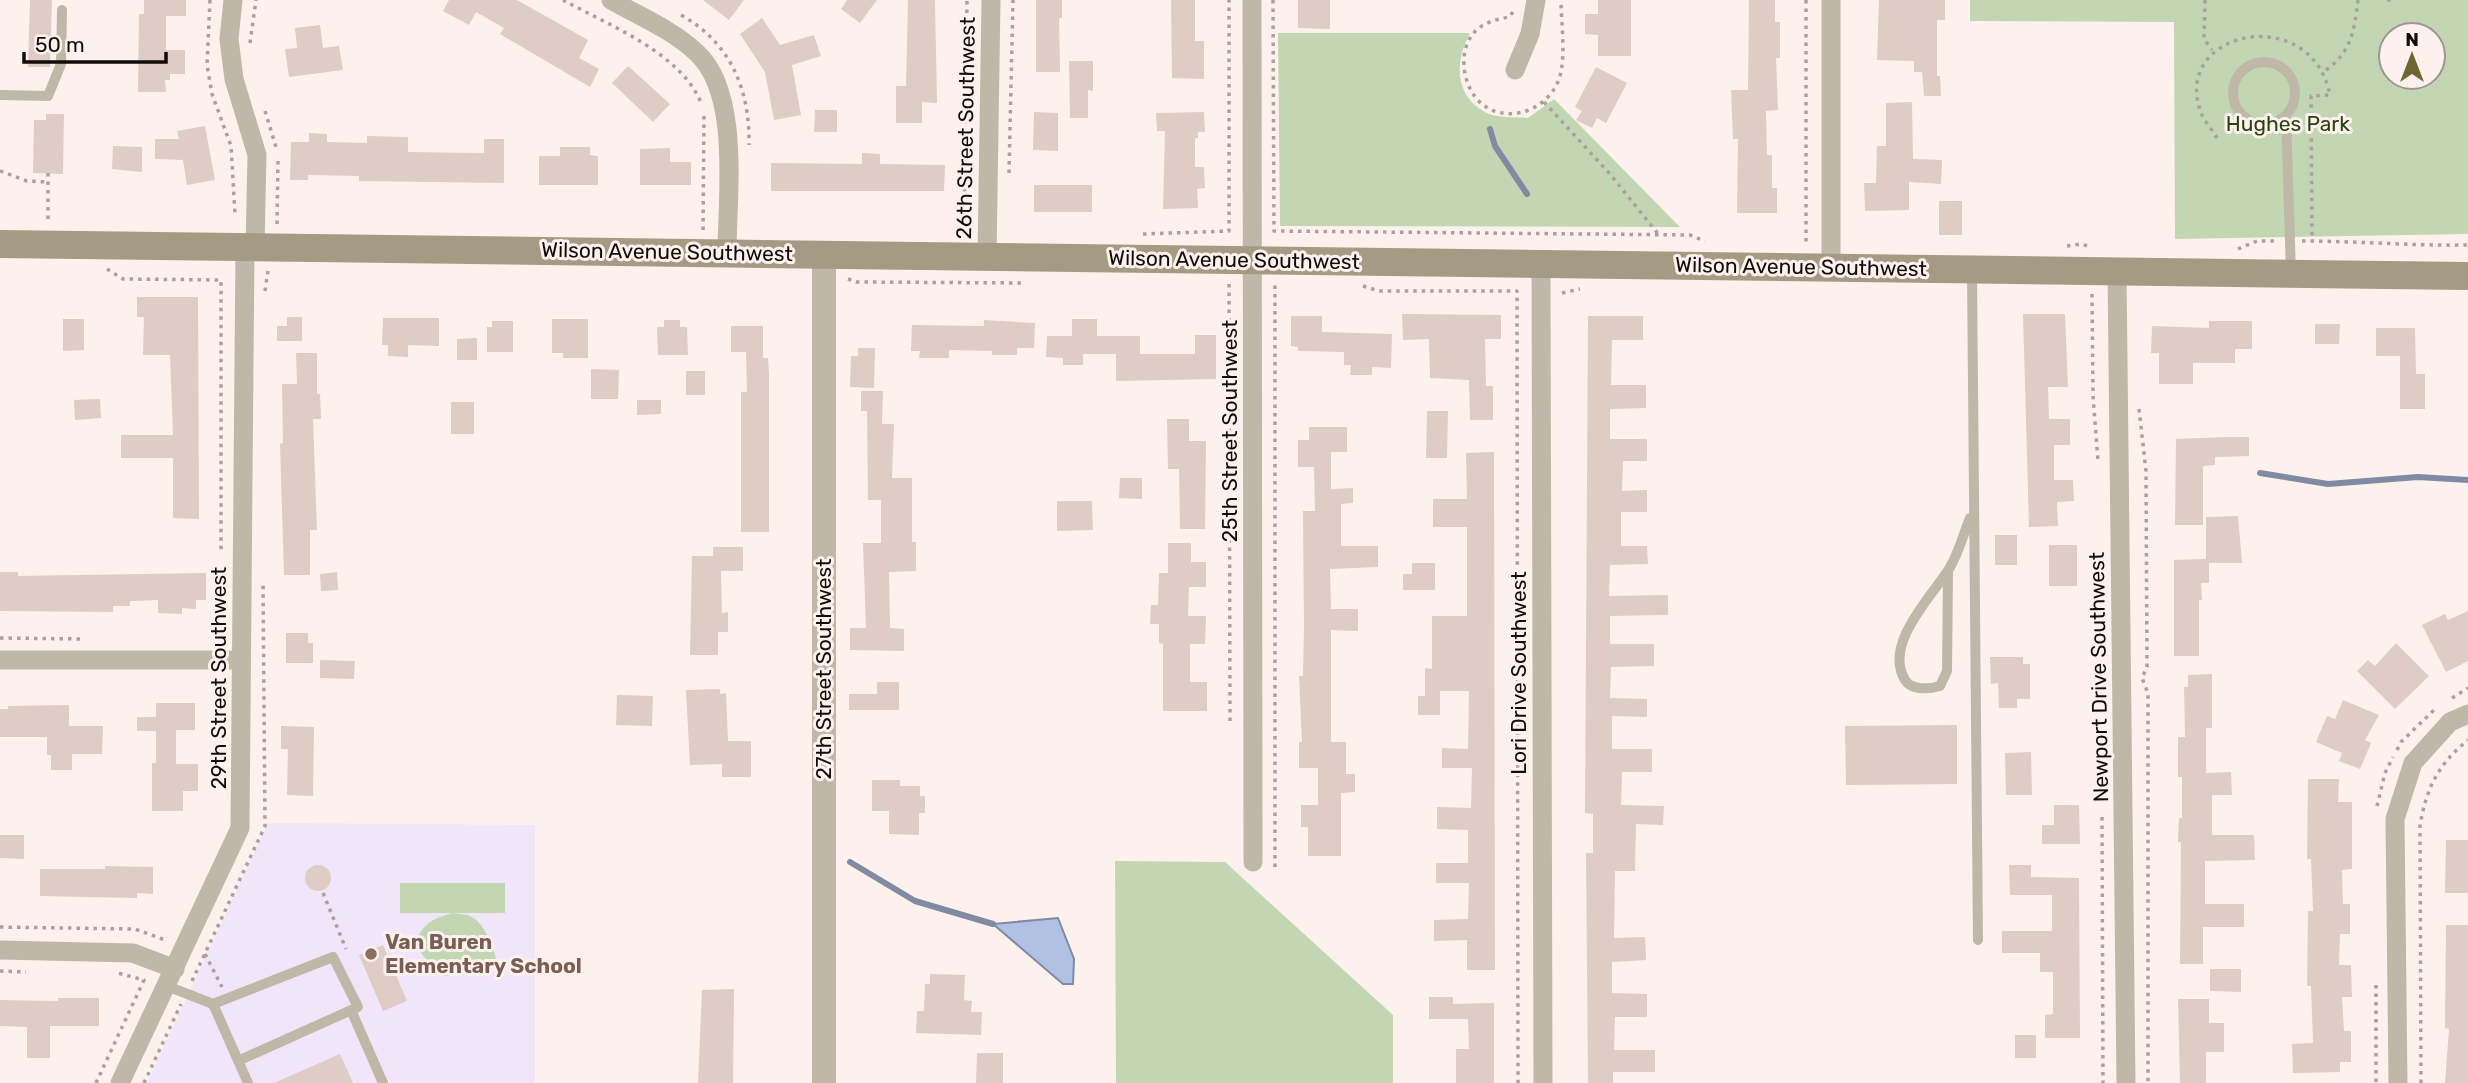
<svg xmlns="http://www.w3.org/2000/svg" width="2468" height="1083" font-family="Rubik,sans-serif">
<rect width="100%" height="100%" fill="#fdf1ed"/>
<!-- education -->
<path fill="#f1e5f9" d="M268,823L535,825V1083H147Z"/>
<!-- green -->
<path fill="#c2d6b4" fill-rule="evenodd" d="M1970,0H2468V234L2175,239L2174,22L1970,21ZM2391,35H2433V77H2391Z
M1278,33H1470C1454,62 1454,98 1489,114C1500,118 1517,117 1528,118L1554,99L1680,227L1280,226Z
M1115,861L1225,862L1393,1015V1083H1116Z
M400,883H505V913H453C458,914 465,914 470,916C483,921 494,947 496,959C484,976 460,975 441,976V970C428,962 420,956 416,940C426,921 433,919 453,913H400Z"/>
<!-- water -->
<path fill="#b0c1e3" stroke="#808aa2" stroke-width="2" d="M1058,918L1074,959L1073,984H1063L993,924Z"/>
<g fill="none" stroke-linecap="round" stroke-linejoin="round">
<!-- stream -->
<path stroke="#808aa2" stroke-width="6" d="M1490,129L1495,146L1527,194
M2260,473L2328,484L2418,477L2468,480
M850,862L915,901L993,924"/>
</g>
<!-- building -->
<path fill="#deccc5" d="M30,0H52L50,67H28Z
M144,0H186V16H166V50H185V74H170V80H165L166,92H138L139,14H144Z
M449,0H517L588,40L579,58L599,69L590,87L500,34L504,28L476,12L469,25L443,11Z
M703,0H744L729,20Z
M847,0H877L860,23L841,9Z
M908,0H935L937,103L922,102V123H896V86H906Z
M1036,0H1062V18H1059L1060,72H1036Z
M1171,0H1195V41H1204V79L1172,78Z
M1298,0H1330V29L1298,28Z
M1598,0H1631V56H1598V35L1585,34V14H1598Z
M1749,0H1775V22H1780V58H1776L1778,110L1766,111L1767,155H1772V188H1777V213H1737L1738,139H1733L1731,90H1748Z
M1879,0H1945V20H1937V76H1940L1941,96H1924L1922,72H1914V61L1877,60Z
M762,18L780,45L814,35L821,56L792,65L801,115L774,120L765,72L740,34Z
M320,25L323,48L339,46L343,70L289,77L285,49L297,48L295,28Z
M1069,61H1093V91L1088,90V118H1070Z
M628,66L670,104L653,122L612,83Z
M1596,67L1627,83L1606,123L1597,118L1592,128L1576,120L1582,111L1575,107Z
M1912,102L1913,159L1942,160L1941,184L1909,182V210L1865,211L1864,183H1876L1877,146H1886V103Z
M815,110H837V132H814Z
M1034,112L1058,113V151L1033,150Z
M1204,112L1205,132H1198V138H1195V167H1204L1205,188L1197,189L1198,208L1163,209L1165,131H1157L1156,113Z
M46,114H64L63,174L33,173L34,120H46Z
M205,126L215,180L187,185L183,160L155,159V139H179L177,131Z
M309,133L327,134V142L367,143V136L408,137V152L484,153V139H504V183L359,181V176L308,175V180H290L291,142H309Z
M113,146L142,147V172L112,169Z
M560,147H590V155L598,156V185H539V156H560Z
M670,148V162H691V185H640V149Z
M862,153L880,154V164L945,165L944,191H771V163L862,164Z
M1034,185H1092V212H1034Z
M1939,201H1962V235H1939Z
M137,297H198L199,519L173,518V458H121V435H173L170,355H143L144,317H137Z
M1402,314L1501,315V339H1485L1486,386H1493V420H1470L1469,380L1430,378L1429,339L1403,340Z
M2023,314H2065L2068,387H2048L2049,419H2070V445H2054V480H2073L2074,501L2057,502L2058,526L2029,527Z
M1291,316H1322V332L1392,334L1391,368L1372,367V375H1350L1351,365H1344V352L1298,351V347L1291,346Z
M1588,316H1643V340H1612L1611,385H1646V408L1610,409V439H1647V461H1623L1622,491L1647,490V512H1621V546H1647L1648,564L1610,565L1609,596L1668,595V615L1610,616V644H1654V666L1611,667L1610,698L1647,699V717L1612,716V749H1652V772H1622L1621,805L1664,806L1663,825L1636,824L1635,871H1615L1614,938L1645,937L1646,960L1612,962V993L1647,994V1017H1615L1614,1050H1655V1072H1613V1083H1588L1586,853H1593V814L1585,813Z
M287,317H302V341H277V326H287Z
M383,318H439V346L408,345V357L388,356V345H382Z
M63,319H84V350L63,351Z
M552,319H588V358H563V353H552Z
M1072,319H1097V336H1140V354H1195V335H1216V379L1116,381V354H1083V365H1063V358L1046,357L1047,336H1072Z
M664,320H680V327H687L688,355H658L657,327H664Z
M984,320L1035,323L1034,348H1017V355H992V351L949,350V358H919L920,351H911L912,325L984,326Z
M492,321H513V352H487V327H492Z
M2209,321H2252V349H2235V363H2193V384H2159V353H2151L2152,326L2209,328Z
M2315,324H2340L2339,344H2315Z
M731,326H763V358H768L769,374V532H741V392H747L746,352H731Z
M2376,328H2415L2416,374H2425V409H2400V356H2376Z
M477,338V360H457V339Z
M858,348H875L874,388L850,387L851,356H858Z
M296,353H317V394H320L321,419H313L317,530H310V575H284L280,444L283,443L282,384H297Z
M591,369L619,370L618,399H591Z
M686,371H705V395H686Z
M861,391H883L882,424H894L892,478H912V542H916V571L889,572L890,628L904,629V651L850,650V628H866L863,543H881V500H868L867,411H861Z
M100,399L101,418L75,420L74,400Z
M637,400H661V414L637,415Z
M451,402H474V434H451Z
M1427,411H1448L1447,458H1426Z
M1167,419H1189V441H1206L1205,529H1180L1179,469H1168Z
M1309,427H1347V452H1331V489L1353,488V503L1341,504V546H1378V567L1330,569L1331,609H1358V631L1331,630V742H1346V774H1355V792L1341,793V856H1308V827H1301V805H1318V768H1299V742H1302L1299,676H1303L1304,626L1303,511H1315L1314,467H1298V440H1309Z
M2226,437H2249V456L2215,457V465L2203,466V525H2175L2176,439Z
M1494,452L1495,970H1467V940L1434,941V920L1468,919L1469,883H1436V863H1468V830L1437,829V807L1471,808L1472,768H1442V748L1468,749L1469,691H1440V715H1418V696H1425V668L1432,669V616H1467V527H1433V499H1467L1466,453Z
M1120,478H1142V499L1119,498Z
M1057,501H1092L1093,530L1057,531Z
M2238,516L2242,563H2209V583H2201L2202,600H2199V656H2174V560L2206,559V517Z
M1995,535H2017V565H1995Z
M1168,543H1191V562H1206V587H1189L1188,616H1206L1205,644H1190V682H1207V711H1163V644L1159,643V624H1150L1151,605H1158L1159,573H1168Z
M2049,545H2077V586H2049Z
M713,547H743V571H721L722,613L728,612V632H718V655H690L692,556H713Z
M1412,563H1435V590H1403V574H1412Z
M0,572H18V576L206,573V600H196V609L182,608V614L158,613V600L130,601V606H113V612L0,611Z
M337,572L338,590L321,591L320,574Z
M2468,611V661L2446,672L2422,625L2445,614L2448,620Z
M286,633H308V643H313V663H286Z
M2396,643L2429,676L2395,709L2357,671L2368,660L2375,666Z
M1990,657H2023V664H2030V699H2017V708H1999L1998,683L1991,684Z
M320,660L355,661L354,679L320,678Z
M2212,674V728H2206V773L2231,772L2232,795H2212V835H2254L2255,860L2205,861V904H2244V927H2203V964H2180L2181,842H2178L2179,818H2182V777H2178V737H2185L2184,687H2188V675Z
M877,682H899V710H849V694H877Z
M720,689V694L726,693L728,741H751V777H722V764L690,765L686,690Z
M617,695L653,696L652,726L616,725Z
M2343,700L2379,715L2365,740L2371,743L2360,769L2339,761L2342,753L2316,742L2327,716L2335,719Z
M156,703H195V730H176V764H198V791H183V811H152V763H156V731H137V717H156Z
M69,705V726H103L102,754H72V770H51V755H47V737H0V709H8V706Z
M1957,725V784L1846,785L1845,726Z
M281,726L314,727L313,796L287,795L288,749H281Z
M2031,752L2032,795H2006L2005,753Z
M2308,779H2339L2338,802H2352V869L2342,870L2343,904H2350V934H2340L2339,965H2351L2352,997H2342L2344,1031H2351V1062H2340V1072L2293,1073L2292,1044L2313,1043L2311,986H2307L2308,911H2313L2311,859H2307Z
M872,780H900V786H920V796H925V813H919V835L889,834V811H872Z
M2054,805H2079L2080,844H2042V825H2054Z
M0,835H24V859L0,858Z
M2446,840H2468V893H2445Z
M305 878a13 13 0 1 1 26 0a13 13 0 1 1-26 0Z
M2009,865H2031V877L2079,878L2080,1038H2045V1015L2053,1014V972H2040V953H2002V931H2052V895H2010Z
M105,866L153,867V894L137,893V898L40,896V869H105Z
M2446,925H2468V1083H2445L2449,1029L2445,1028Z
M383,945L407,1001L383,1011L359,955Z
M2210,969H2241V992L2210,991Z
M930,974L965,975L964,1000L972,1001L971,1012H982L981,1035L916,1033L917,1011H924L925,984H930Z
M734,989L733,1083H698L702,990Z
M1429,997H1453V1004L1494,1003V1083H1456V1049H1469L1468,1019H1429Z
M58,998H99V1026H50V1058H27V1027L0,1026V1000L58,1001Z
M2178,999H2209V1023H2224V1052H2206V1083H2180Z
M2015,1035H2036V1058H2015Z
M977,1053H1003V1083H976Z
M340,1054L353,1083H274Z"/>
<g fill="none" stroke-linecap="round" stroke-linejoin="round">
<!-- path -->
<path stroke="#aaa09d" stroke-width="3.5" stroke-dasharray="3.5 5" stroke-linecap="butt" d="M210,0L207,65L212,94L231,146L235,214
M563,0C610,26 682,53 702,105
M1273,0L1274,231L1690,235L1705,241
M1806,0V243
M2205,0L2204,39L2212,50
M2387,0H2393
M1513,12L1509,17C1499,19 1488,21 1479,28C1456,45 1461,87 1482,104C1510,126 1551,108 1560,76C1566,54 1561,23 1561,0
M681,15C731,43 750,90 749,145
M250,43L256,0
M2326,70C2352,51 2354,31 2358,0
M1544,102L1610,174L1659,235
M265,111L276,147
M2217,138C2213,131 2206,123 2202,115C2167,31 2311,0 2330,95L2311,96L2312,241
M0,171L27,181L48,182
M48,173V223
M1009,173L1013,0
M277,224L278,159
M703,230L704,116
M964,234L967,0
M1143,234L1229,231V0
M2302,241C2358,241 2412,246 2468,245
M2067,246L2081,244L2091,247
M2238,249L2257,241H2277
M107,269L123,279L221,280V554
M848,279L856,282L1026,283
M1229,284L1230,721
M1363,286L1379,291H1517L1518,1083
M265,291L268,271
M1562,293L1580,289
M2092,294L2093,396L2098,461
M2139,409L2146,471L2147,667L2142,678L2148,693V1083
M0,638L83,639
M2452,698L2468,688
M2397,750L2401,742L2434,710
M2377,806L2385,773L2393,757
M2102,817L2103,1083
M1275,867V284
M323,893L346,949
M0,927L135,929L165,940L166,937
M205,954L222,987
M0,971L26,972
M192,981L265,826L263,582
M2376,985V1083
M96,1083L144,980L118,973
M144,1083L181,1004
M2421,1083L2420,826C2426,789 2438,764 2468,740"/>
<!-- service -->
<path stroke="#bfb8a8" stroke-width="10" d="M2233 93a31 31 0 1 1 62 0a31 31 0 1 1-62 0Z
M0,95L48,96L61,64L62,10
M2286,115L2291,273
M1972,273L1978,940
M1948,571L1947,671L1940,686C1929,689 1912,691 1905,680C1883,644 1932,596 1949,569C1959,553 1963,535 1970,518
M167,986L213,1004L248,1083
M213,1004L333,957L358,1007L240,1060
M351,1010L383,1083"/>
<!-- minor -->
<path stroke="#bfb8a8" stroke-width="19" d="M233,0L229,39L234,79L257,155L255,247
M611,0C639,16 673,30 697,53C741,94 727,197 727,253
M1252,0L1253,862
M1515,70L1530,34L1536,0
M987,257L991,0
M1541,264L1543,1083
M1831,267V0
M2117,271L2126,1083
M0,660H240
M0,950L133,953L175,969
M120,1083L240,828L245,247
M2398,1083L2395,819L2413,763L2450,722L2468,714"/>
<!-- tertiary -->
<path stroke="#bfb8a8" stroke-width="24" d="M824,254V1083"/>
<!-- secondary -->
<path stroke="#a59b84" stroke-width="28" d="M0,244L2468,276"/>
</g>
<!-- markers -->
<circle fill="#8d6e63" stroke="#fdf1ed" stroke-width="2.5" cx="371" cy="954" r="7"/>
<g text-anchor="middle" stroke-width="6" stroke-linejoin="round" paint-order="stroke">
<!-- park labels -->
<g font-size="21" fill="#27410f" stroke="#fdf1ed">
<text x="2288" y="131">Hughes Park</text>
</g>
<!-- street labels -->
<g font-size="21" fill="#110b09" stroke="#fdf1ed">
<text transform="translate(966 128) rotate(-89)" y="7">26th Street Southwest</text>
<text transform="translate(667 252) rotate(1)" y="7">Wilson Avenue Southwest</text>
<text transform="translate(1234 260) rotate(1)" y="7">Wilson Avenue Southwest</text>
<text transform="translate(1801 267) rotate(1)" y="7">Wilson Avenue Southwest</text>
<text transform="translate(1230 431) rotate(-90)" y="7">25th Street Southwest</text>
<text transform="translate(824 669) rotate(-90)" y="7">27th Street Southwest</text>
<text transform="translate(1519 673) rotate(-90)" y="7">Lori Drive Southwest</text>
<text transform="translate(2099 677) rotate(-91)" y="7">Newport Drive Southwest</text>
<text transform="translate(219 678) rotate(-90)" y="7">29th Street Southwest</text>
</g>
<!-- education labels -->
<g font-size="21" font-weight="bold" fill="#785e54" stroke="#fdf1ed" text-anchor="start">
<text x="385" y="949">Van Buren<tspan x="385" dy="24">Elementary School</tspan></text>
</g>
</g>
<!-- north arrow -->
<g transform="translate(2412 56)"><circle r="33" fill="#fdf1ed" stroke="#9f9592" stroke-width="2"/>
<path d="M0-5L12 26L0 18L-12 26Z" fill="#6d6633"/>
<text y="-10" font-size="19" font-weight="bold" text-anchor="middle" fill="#110b09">N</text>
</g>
<!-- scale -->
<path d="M24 52v10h142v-10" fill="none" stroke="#110b09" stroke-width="3.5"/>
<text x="35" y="52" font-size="21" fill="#110b09" stroke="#fdf1ed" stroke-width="5" paint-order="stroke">50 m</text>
</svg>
